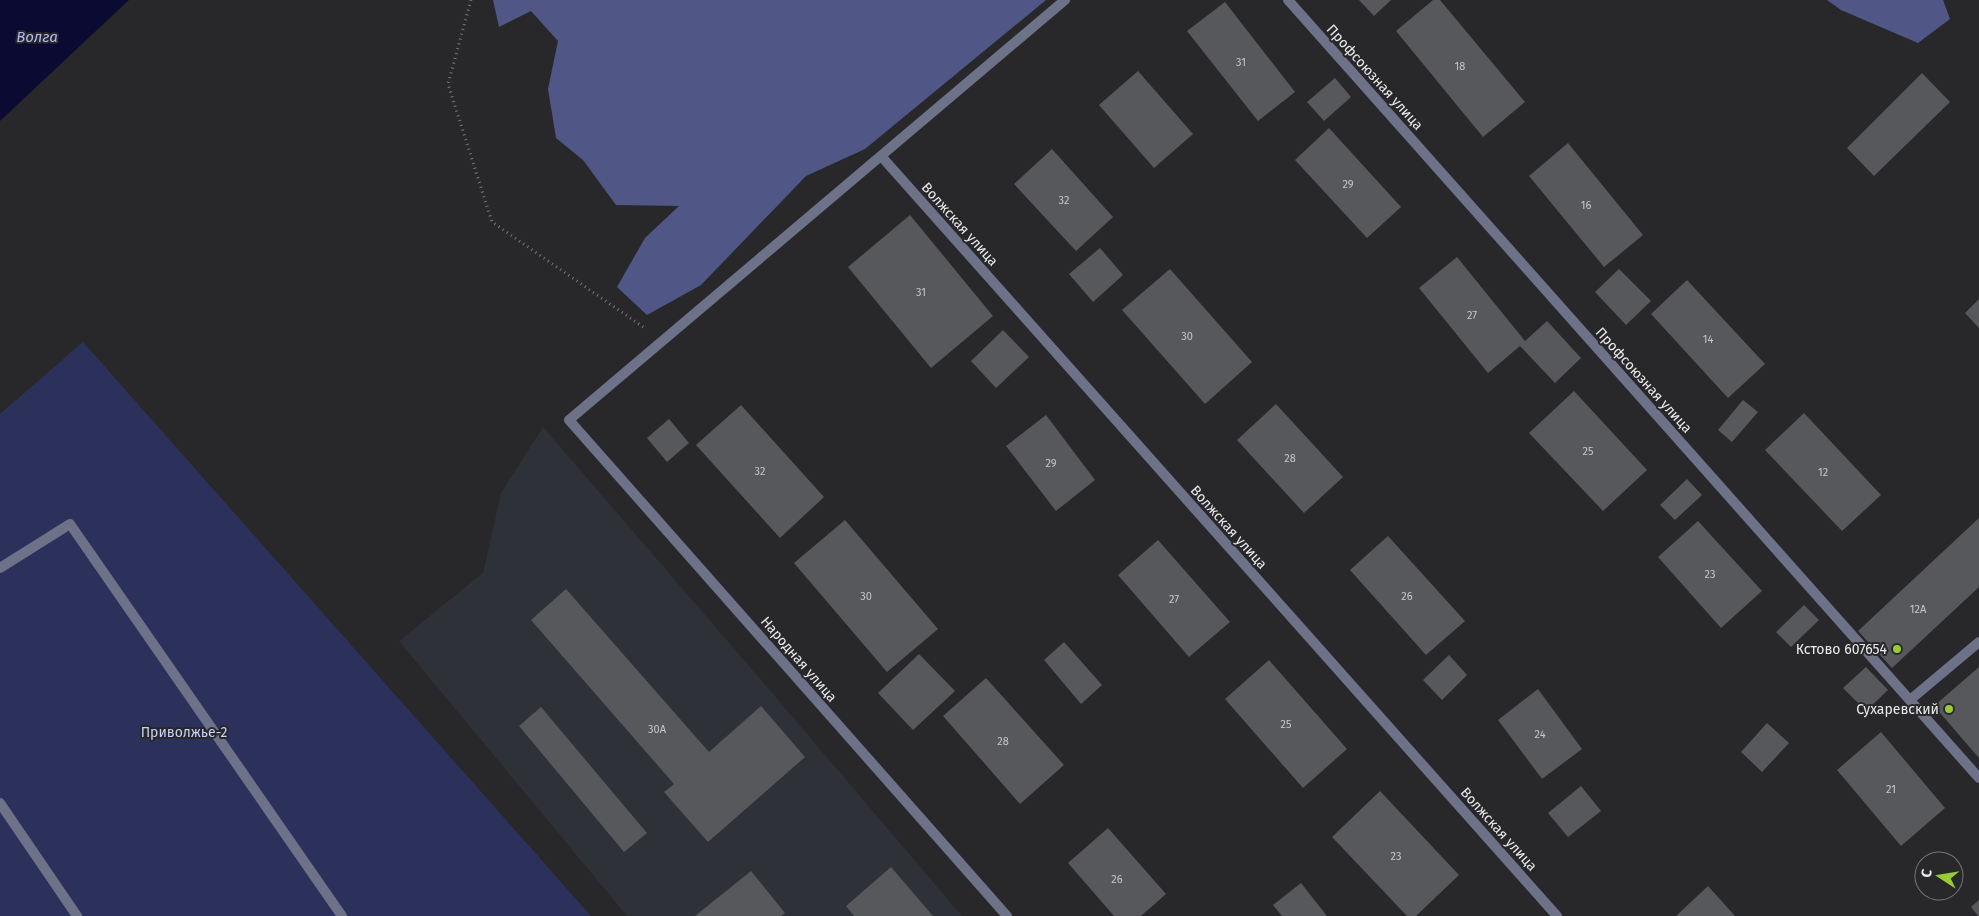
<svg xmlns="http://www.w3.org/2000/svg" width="1979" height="916" font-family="'Fira Sans',sans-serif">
<rect width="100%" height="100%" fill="#28282b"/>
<!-- built -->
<path fill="#2f3139" d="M543,427L756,674L962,916H627L399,641L483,573L501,493Z"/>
<!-- green -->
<path fill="#2c315b" d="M83,342L591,916H0V414Z"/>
<!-- forest -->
<path fill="#505787" d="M493,0H1046L865,149L806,176L701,285L647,315L617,287L645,238L679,206L616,205L583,160L556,138L548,89L558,41L531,11L499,27Z
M1827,0H1943L1950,19L1918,43L1841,10Z"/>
<!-- water -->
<path fill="#0b0a33" d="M0,0H129L0,121Z"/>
<!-- building -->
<path fill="#57585b" d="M1359,0H1391L1374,16Z
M1433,0H1440L1525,102L1483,137L1396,31Z
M1225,2L1295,92L1258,121L1187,31Z
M1138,71L1193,134L1154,168L1099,105Z
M1922,73L1950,102L1874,176L1847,148Z
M1335,78L1351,97L1324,121L1307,102Z
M1329,128L1401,207L1367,238L1295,160Z
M1568,143L1643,235L1604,267L1529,176Z
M1052,149L1113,217L1076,251L1014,184Z
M910,215L993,316L931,368L848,267Z
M1100,248L1123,275L1093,302L1069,274Z
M1457,257L1525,341L1547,321L1581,358L1555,383L1520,346L1488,373L1419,288Z
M1170,269L1252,362L1205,404L1122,310Z
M1619,269L1651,301L1626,325L1595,292Z
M1687,280L1765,364L1728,398L1651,314Z
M1979,299V328L1965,313Z
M1003,330L1029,357L996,388L971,361Z
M1574,391L1647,470L1603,511L1529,433Z
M1743,400L1758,412L1732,442L1718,430Z
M1276,404L1343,477L1304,513L1237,440Z
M741,405L824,497L780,538L696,445Z
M1804,413L1881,495L1842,531L1765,450Z
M1046,415L1095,480L1056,511L1006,446Z
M669,419L689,443L667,462L647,438Z
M1687,479L1702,495L1675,520L1660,505Z
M1979,518V587L1892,668L1858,631Z
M845,520L938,629L887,672L794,563Z
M1698,521L1762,591L1721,628L1658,557Z
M1388,536L1465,621L1426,655L1350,570Z
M1158,540L1230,622L1189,657L1118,575Z
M566,589L709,752L761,706L805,757L708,842L664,792L674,784L531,620Z
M1804,605L1819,620L1791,647L1776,632Z
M1064,642L1102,685L1081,704L1044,660Z
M919,654L955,691L913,730L878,693Z
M1449,655L1467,675L1442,700L1423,680Z
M1269,660L1347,749L1303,788L1225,699Z
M1866,667L1888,690L1866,711L1843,688Z
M1979,667V758L1934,706Z
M986,678L1064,765L1020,804L943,716Z
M1538,689L1582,749L1542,779L1498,720Z
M541,707L647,833L624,852L519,726Z
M1767,723L1789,743L1762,772L1741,752Z
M1881,732L1945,808L1901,846L1837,770Z
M1581,786L1601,811L1568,837L1548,813Z
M1380,791L1459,875L1416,916H1407L1332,837Z
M1108,828L1166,894L1141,916H1114L1068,863Z
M891,867L933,916H854L846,906Z
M751,871L785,913L781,916H695Z
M1301,883L1327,916H1282L1273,905Z
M1708,886L1735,916H1676Z
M1979,900V916H1978L1971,907Z"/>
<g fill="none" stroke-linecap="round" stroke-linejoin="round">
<!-- path -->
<path stroke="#78787b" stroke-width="3" stroke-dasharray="1 4" stroke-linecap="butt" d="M471,0L448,84L492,222L646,329"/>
<!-- lane -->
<path stroke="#6e7289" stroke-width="10" d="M0,568L70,524L342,916
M1910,700L1979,642
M0,803L77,916"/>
<!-- street -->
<path stroke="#6e7289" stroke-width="10" d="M1288,0L1979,778
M881,156L1557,916
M1007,916L569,420L1065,0"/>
</g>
<!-- markers -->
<g fill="#99cb35" stroke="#28282b" stroke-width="2">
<circle cx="1897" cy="649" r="5"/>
<circle cx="1949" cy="709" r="5"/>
</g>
<g text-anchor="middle" stroke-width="4" stroke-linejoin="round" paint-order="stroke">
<!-- number labels -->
<g font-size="11" fill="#c4c6c8">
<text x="1241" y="66">31</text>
<text x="1460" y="70">18</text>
<text x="1348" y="188">29</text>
<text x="1064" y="204">32</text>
<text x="1586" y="209">16</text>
<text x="921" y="296">31</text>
<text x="1472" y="319">27</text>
<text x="1187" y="340">30</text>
<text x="1708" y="343">14</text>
<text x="1588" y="455">25</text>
<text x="1290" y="462">28</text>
<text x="1051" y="467">29</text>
<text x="760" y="475">32</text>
<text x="1823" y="476">12</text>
<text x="1710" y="578">23</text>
<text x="866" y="600">30</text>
<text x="1407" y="600">26</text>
<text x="1174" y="603">27</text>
<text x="1918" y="613">12А</text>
<text x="1286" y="728">25</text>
<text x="657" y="733">30А</text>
<text x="1540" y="738">24</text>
<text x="1003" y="745">28</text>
<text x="1891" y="793">21</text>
<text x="1396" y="860">23</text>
<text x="1117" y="883">26</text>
</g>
<!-- street labels -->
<g font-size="14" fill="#e9eaec" stroke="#28282b">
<text transform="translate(1375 77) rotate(48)" y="5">Профсоюзная улица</text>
<text transform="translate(960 224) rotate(48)" y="5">Волжская улица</text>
<text transform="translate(1644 380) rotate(48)" y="5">Профсоюзная улица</text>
<text transform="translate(1229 527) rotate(48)" y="5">Волжская улица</text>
<text transform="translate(799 659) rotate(49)" y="5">Народная улица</text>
<text transform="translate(1499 829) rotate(48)" y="5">Волжская улица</text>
</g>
<!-- poi labels -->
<g font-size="14" fill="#e9eaec" stroke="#28282b" text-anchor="end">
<text x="1887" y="654">Кстово 607654</text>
<text x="1939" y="714">Сухаревский</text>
</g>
<!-- park labels -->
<g font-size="14" fill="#c8d0fe" stroke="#28282b">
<text x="184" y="737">Приволжье-2</text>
</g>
<!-- water labels -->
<g font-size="15" font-style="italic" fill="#afbaf6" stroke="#28282b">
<text x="37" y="42">Волга</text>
</g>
</g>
<!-- north arrow -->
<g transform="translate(1939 876) rotate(282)"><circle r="24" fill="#28282b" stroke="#757678"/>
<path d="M0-4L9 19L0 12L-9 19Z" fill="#99cb35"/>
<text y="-8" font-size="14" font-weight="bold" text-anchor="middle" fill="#e9eaec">С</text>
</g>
</svg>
